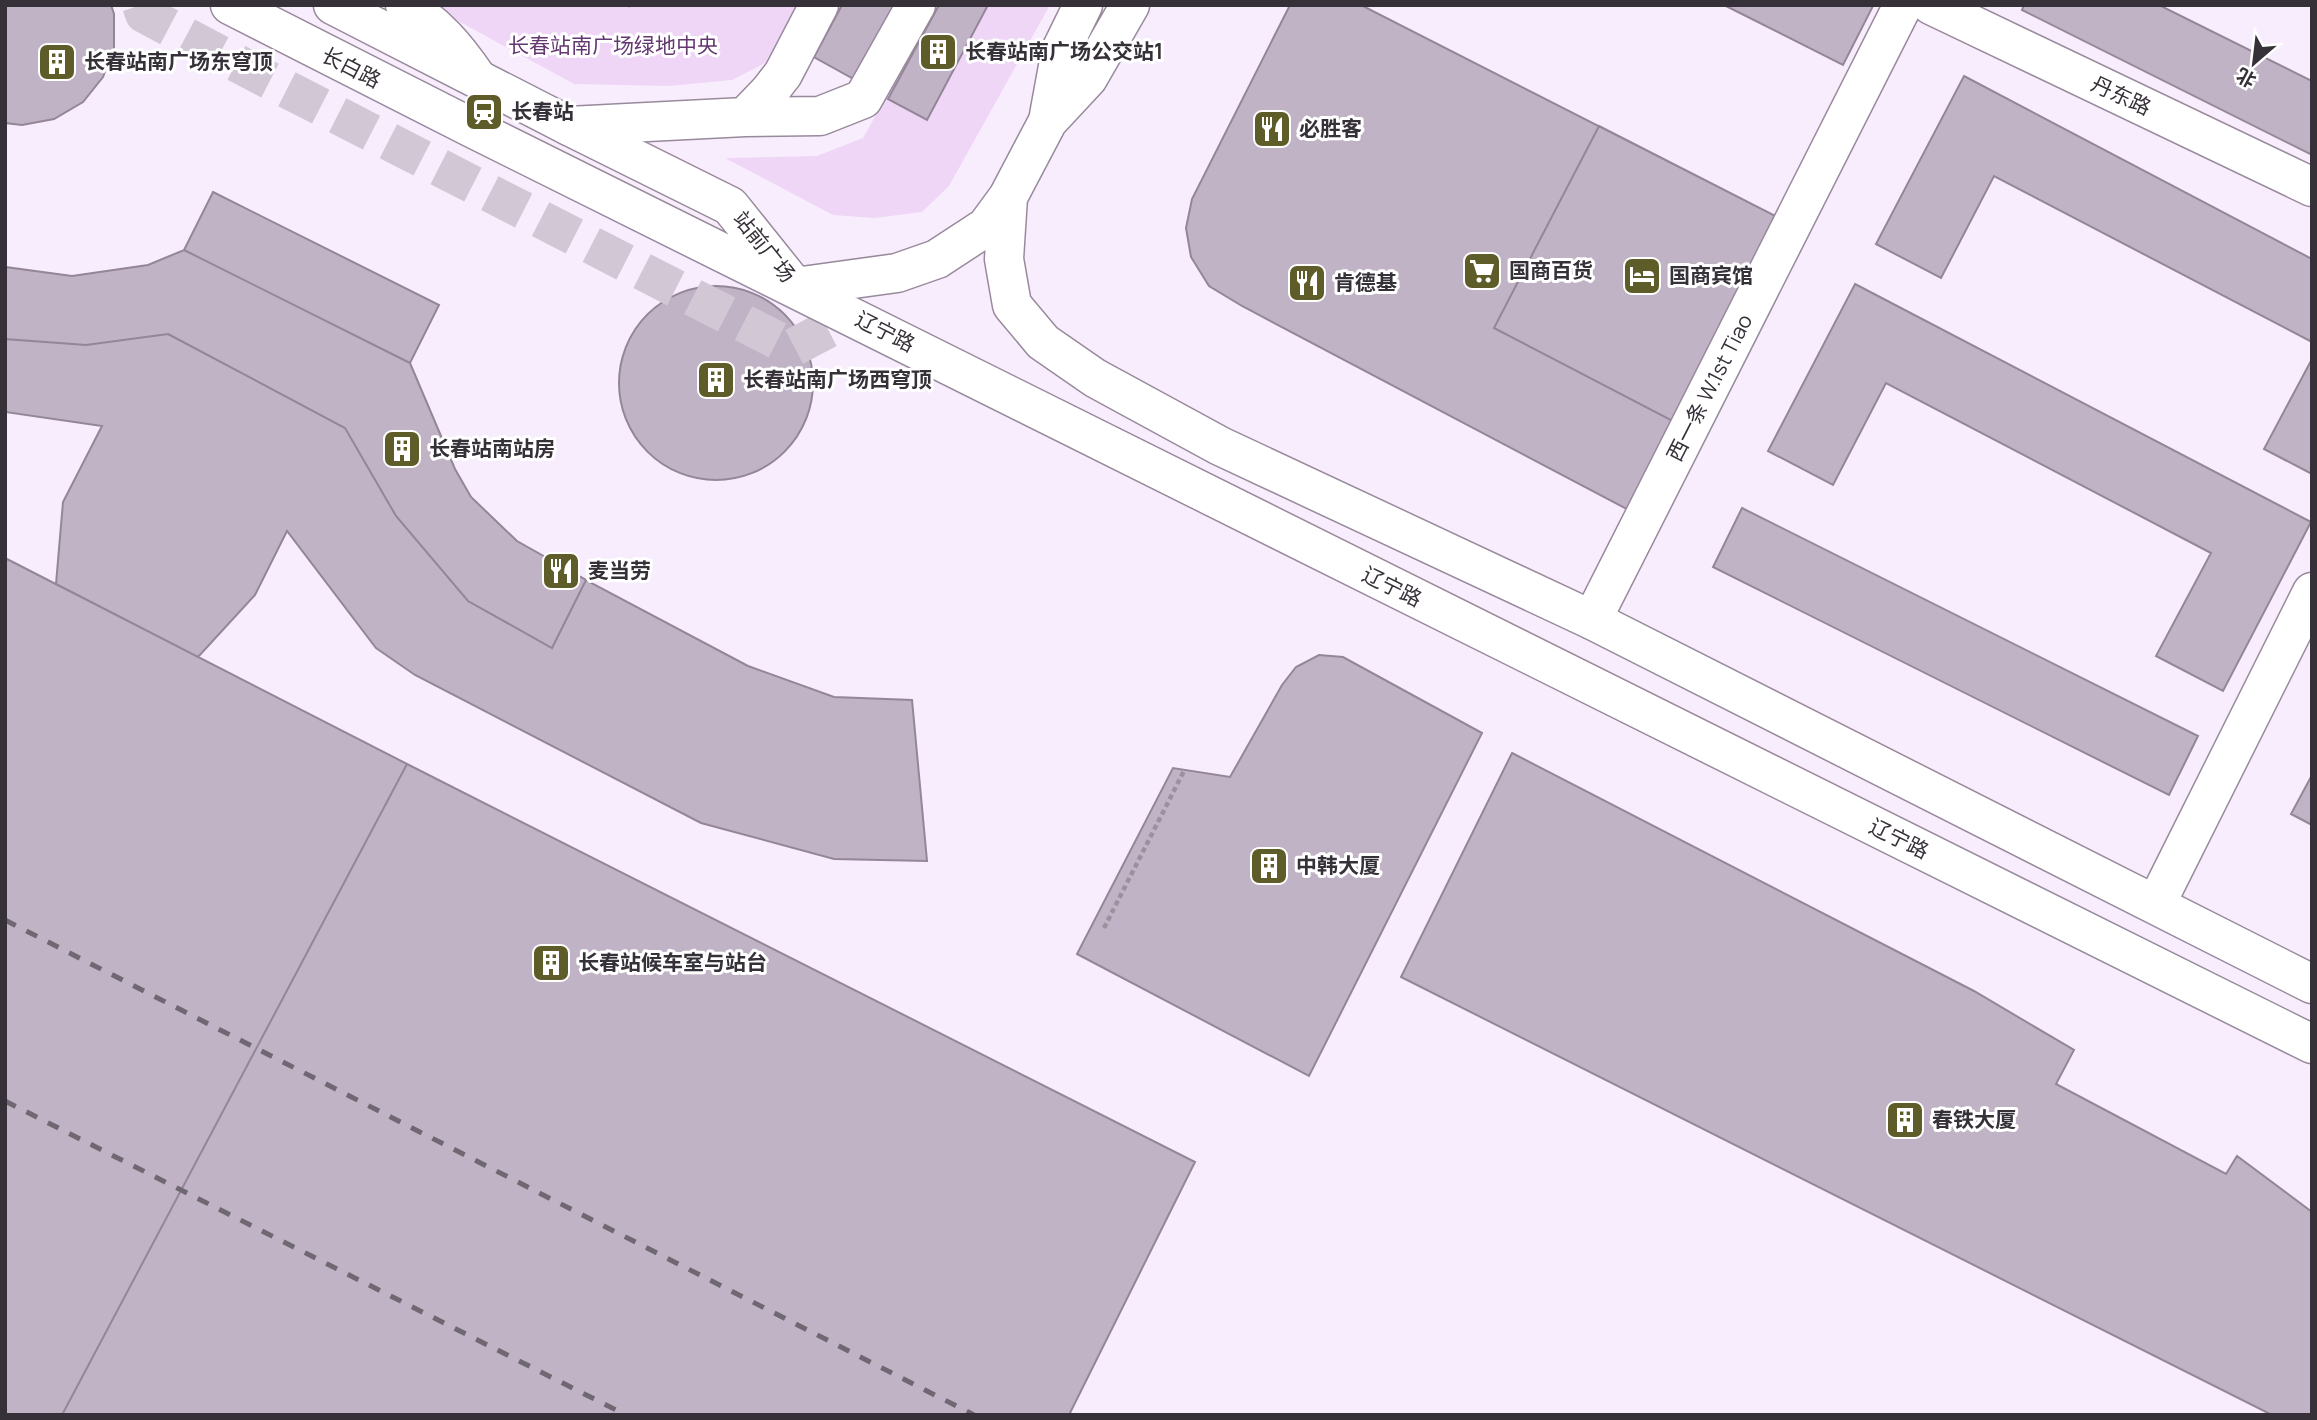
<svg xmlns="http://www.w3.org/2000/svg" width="2317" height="1420" font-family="Manrope,'Noto Sans SC',sans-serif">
<rect width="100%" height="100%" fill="#f8edfc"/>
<!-- green -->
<path fill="#efd6f7" d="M429,5H797L765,63L732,80L668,86L574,84Z
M938,5H1050L949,186L922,212L875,218L833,215L725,158L817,156L863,138Z"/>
<!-- building -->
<path fill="#c1b3c6" stroke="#948698" stroke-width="2" d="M5,5H111L114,14V47L103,77L83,102L54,119L22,125L5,123Z
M842,5H898L857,81L814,57Z
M939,5H988L927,120L888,99Z
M1290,5H1361L1789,223L1640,516L1242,306L1209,286L1191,257L1186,228L1192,199Z
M1724,5H1872L1873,6L1843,65Z
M2024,5H2159L2312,81V155L2022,10Z
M1964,76L2312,259V342L1994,176L1941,278L1876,244Z
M1599,126L1789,223L1686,428L1494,328Z
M213,192L439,305L410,363L184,250Z
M184,250L410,363L455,469L471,497L517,541L586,580L552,648L468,601L396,516L345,428L168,334L86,345L5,339V267L72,276L148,265Z
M1855,284L2311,522L2223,691L2156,656L2211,553L1886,383L1833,485L1768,451Z
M619 383a97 97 0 1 1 194 0a97 97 0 1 1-194 0Z
M168,334L345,428L396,516L468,601L552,648L586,580L748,666L834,697L912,700L927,861L834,859L701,823L415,675L376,648L287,531L255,595L198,657L56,584L63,502L102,426L5,412V339L86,345Z
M2312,359V474L2264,449Z
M1742,508L2198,736L2169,795L1713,567Z
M5,558L407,764L62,1415H5Z
M1319,655L1343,657L1482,733L1309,1076L1077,954L1173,768L1230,777L1282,685L1296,667Z
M1512,753L1974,991L2074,1050L2056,1084L2226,1174L2237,1156L2312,1212V1415H2272L1401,977Z
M407,764L1195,1162L1069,1415H62Z
M2312,775V825L2291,814Z"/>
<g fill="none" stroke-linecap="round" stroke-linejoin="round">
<!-- minor-tunnel -->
<path stroke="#d1c7d5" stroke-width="38" stroke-dasharray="38 19" stroke-linecap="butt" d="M141,5L144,14L263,77L792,348L853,316"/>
<defs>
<path id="minor" d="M405,5C437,25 456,47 477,78
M1931,5L2312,187
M745,117L769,92L783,74L819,5
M569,126L745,117L820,116L863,99L916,5
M1592,620L1903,5
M2156,904L2312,592"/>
<path id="major" d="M230,5L472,128L2312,1044
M333,5L569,126L730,206L795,287L897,273L937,259L986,227L1008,197L1048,121L1061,50L1083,5
M1048,121L1088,78L1130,5
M1008,197L1004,259L1012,305L1043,342L1095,378L1220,446L1592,620L2312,984"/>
</defs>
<!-- minor casing -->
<use href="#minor" stroke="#988a9c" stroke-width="41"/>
<!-- major casing -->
<use href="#major" stroke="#988a9c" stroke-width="41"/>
<!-- path -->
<path stroke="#9a919d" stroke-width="4.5" stroke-dasharray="5 3.5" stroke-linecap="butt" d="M628,5H631
M1104,928L1185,769"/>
<!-- minor -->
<use href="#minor" stroke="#fff" stroke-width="38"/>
<!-- major -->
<use href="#major" stroke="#fff" stroke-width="38"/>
<!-- rail -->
<path stroke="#6f6771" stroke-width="5" stroke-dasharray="12 12" stroke-linecap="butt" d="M5,920L974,1415
M5,1101L626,1415"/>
</g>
<!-- icons -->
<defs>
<symbol id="building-square" viewBox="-11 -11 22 22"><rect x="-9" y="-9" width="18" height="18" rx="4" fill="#5e5c29" stroke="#fff"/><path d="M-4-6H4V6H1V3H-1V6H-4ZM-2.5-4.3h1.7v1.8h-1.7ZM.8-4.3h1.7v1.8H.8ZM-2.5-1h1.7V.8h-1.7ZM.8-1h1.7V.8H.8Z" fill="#fff"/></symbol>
<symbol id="station-square" viewBox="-11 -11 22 22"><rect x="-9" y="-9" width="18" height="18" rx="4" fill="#5e5c29" stroke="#fff"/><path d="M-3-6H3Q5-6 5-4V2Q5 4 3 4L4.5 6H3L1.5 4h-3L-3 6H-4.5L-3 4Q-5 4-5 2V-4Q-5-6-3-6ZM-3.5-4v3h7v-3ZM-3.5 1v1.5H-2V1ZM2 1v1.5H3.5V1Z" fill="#fff"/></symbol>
<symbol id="restaurant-square" viewBox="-11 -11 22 22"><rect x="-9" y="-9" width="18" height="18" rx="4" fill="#5e5c29" stroke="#fff"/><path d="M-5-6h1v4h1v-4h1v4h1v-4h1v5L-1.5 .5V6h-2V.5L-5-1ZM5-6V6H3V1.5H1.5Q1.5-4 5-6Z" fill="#fff"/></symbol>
<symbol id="supermarket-square" viewBox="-11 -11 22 22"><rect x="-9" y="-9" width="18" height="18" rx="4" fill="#5e5c29" stroke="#fff"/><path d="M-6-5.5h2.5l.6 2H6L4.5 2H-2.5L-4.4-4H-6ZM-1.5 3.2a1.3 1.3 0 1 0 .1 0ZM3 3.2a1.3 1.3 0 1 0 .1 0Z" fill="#fff"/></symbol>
<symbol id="hotel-square" viewBox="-11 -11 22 22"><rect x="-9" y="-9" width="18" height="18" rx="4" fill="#5e5c29" stroke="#fff"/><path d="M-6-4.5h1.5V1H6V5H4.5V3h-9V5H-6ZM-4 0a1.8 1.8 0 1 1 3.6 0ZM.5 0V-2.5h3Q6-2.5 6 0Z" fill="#fff"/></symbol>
</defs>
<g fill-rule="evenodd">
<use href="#building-square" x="916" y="30" width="44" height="44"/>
<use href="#building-square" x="35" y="40" width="44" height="44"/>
<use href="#station-square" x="462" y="90" width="44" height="44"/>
<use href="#restaurant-square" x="1250" y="107" width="44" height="44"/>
<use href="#supermarket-square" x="1460" y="249" width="44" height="44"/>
<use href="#hotel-square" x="1620" y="254" width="44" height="44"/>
<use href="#restaurant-square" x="1285" y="261" width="44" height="44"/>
<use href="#building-square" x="694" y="358" width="44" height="44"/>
<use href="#building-square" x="380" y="427" width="44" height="44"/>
<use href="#restaurant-square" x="539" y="549" width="44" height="44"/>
<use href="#building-square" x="1247" y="844" width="44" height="44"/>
<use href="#building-square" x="529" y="941" width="44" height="44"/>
<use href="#building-square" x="1883" y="1098" width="44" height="44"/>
</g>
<g text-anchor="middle" stroke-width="6" stroke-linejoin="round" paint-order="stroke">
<!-- park labels -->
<g font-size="21" fill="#633770" stroke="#fff">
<text x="613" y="53">长春站南广场绿地中央</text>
</g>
<!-- poi labels -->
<g font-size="21" font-weight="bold" fill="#363038" stroke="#fff" text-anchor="start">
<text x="965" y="59">长春站南广场公交站1</text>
<text x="84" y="69">长春站南广场东穹顶</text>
<text x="511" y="119">长春站</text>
<text x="1299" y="136">必胜客</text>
<text x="1509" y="278">国商百货</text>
<text x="1669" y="283">国商宾馆</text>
<text x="1334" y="290">肯德基</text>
<text x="743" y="387">长春站南广场西穹顶</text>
<text x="429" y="456">长春站南站房</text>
<text x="588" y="578">麦当劳</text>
<text x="1296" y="873">中韩大厦</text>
<text x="578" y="970">长春站候车室与站台</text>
<text x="1932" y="1127">春铁大厦</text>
</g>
<!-- street labels -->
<g font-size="21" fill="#363038" stroke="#fff">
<text transform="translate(351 68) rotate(27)" y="7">长白路</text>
<text transform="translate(2121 96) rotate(25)" y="7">丹东路</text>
<text transform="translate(764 247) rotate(51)" y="7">站前广场</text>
<text transform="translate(885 332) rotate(27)" y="7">辽宁路</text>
<text transform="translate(1710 388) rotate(-63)" y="7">西一条 W.1st Tiao</text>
<text transform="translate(1392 587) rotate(26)" y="7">辽宁路</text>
<text transform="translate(1899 839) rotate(26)" y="7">辽宁路</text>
</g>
</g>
<!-- border -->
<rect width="2317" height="1420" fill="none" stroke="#363038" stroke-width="14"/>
<!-- north arrow -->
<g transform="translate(2254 63) rotate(208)" stroke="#ffffff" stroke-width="5" paint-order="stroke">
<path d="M0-5L12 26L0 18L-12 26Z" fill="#363038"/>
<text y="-10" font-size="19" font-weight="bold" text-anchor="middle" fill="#363038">北</text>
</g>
</svg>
